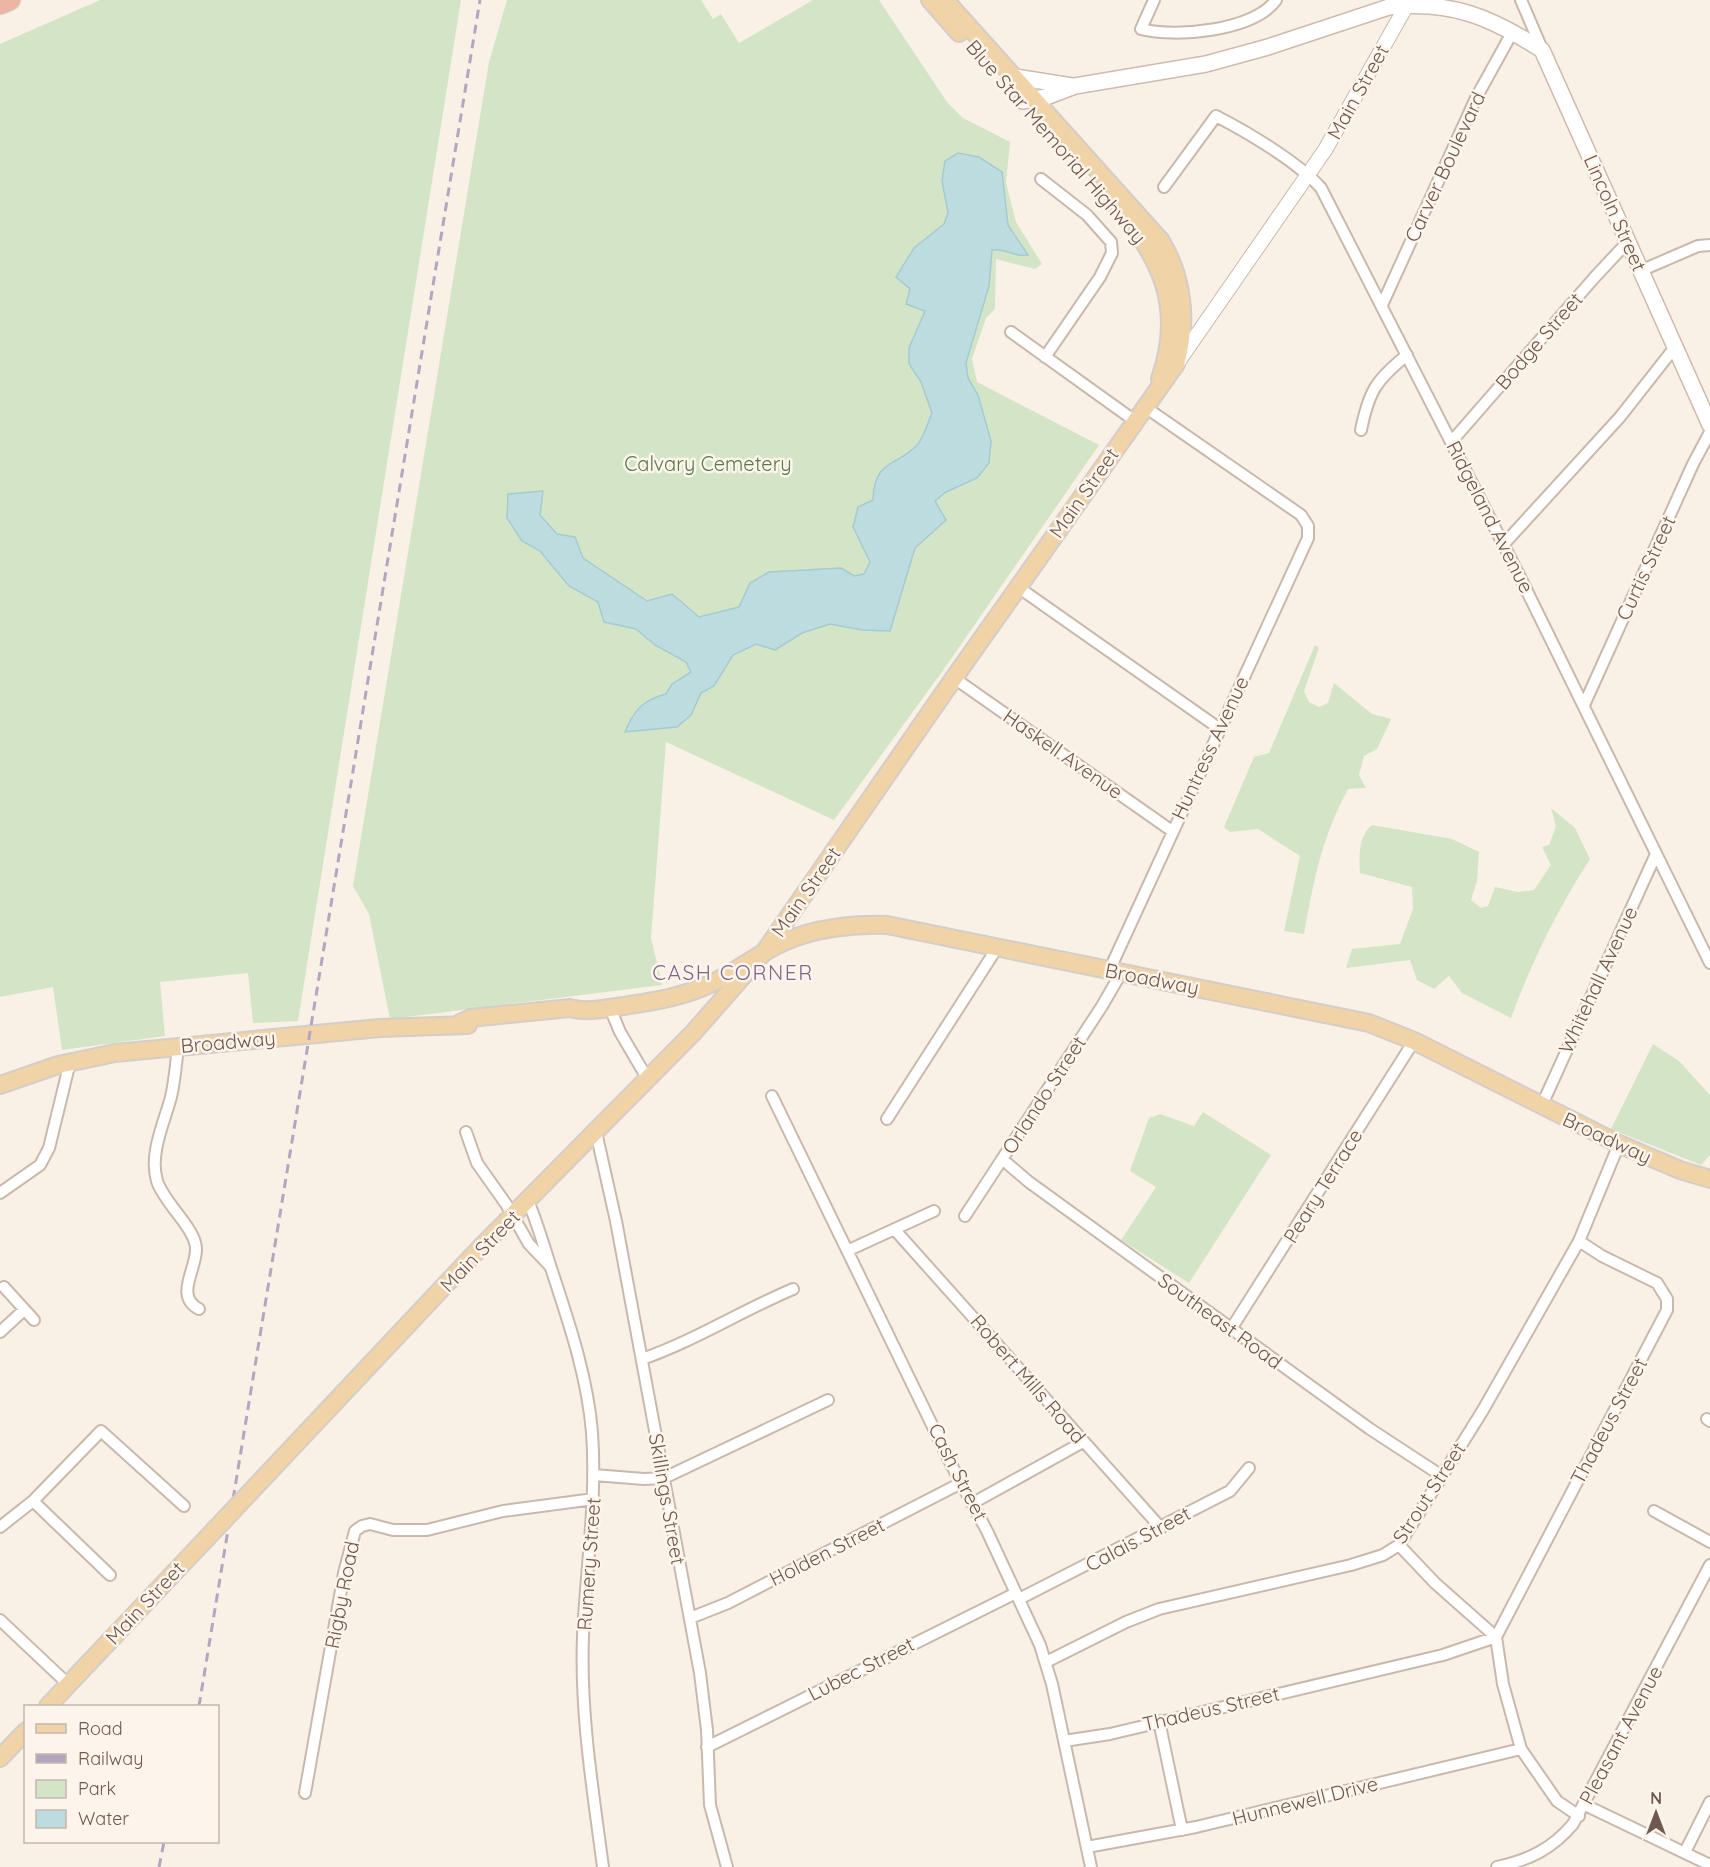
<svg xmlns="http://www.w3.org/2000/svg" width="1710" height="1867" font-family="Quicksand,sans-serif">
<rect width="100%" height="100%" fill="#f9f1e6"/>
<!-- green -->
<path fill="#d3e5c6" d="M100,0H461L298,1021L253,1023L248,973L160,982L165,1036L62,1050L53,987L0,997V44Z
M507,0H701L713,19L721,14L739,43L813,0H879L947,102L963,118L1010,142L1006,183L1016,222L1042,264L1035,269L996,259L995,309L986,318L972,359L977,382L1099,445L944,669L834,820L666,742L651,938L662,985L390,1019L369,914L353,886L489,62Z
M1315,645L1319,648L1304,691L1309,702L1319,707L1328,703L1334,683L1372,714L1391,719L1377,749L1364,756L1359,775L1366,788L1348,789C1321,840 1314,879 1304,934L1284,931L1300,856L1258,829L1230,832L1224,827L1254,757L1269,753Z
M1551,808L1575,828L1590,859C1557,910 1532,961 1511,1018L1462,993L1449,976L1434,989L1417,980L1410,960L1346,968L1352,949L1400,944L1413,909L1412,887L1360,873C1359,857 1358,836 1372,825L1452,839L1479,852L1477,881L1471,900L1481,908L1488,906L1495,887L1518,892L1534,890L1551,865L1542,847L1549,845L1556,826Z
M1653,1044L1679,1061L1710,1095V1155L1701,1165L1611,1129Z
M1203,1112L1271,1155L1189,1283L1121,1240L1156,1187L1130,1171L1149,1118L1160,1114L1194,1126Z"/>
<!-- water -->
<path fill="#bddce0" stroke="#a4cbd1" stroke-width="1.5" d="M958,153L979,157L1002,172L1008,225L1028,255C1015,258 1007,248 992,250L989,286L966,363L968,378L978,395L991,441L989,463L977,478L946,492L935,501L946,520L915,548L890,631L862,630L830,624L802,633L775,650L756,644L733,655L714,686L701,693L691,715L677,727L625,732C634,710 643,700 666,694L672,684L691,672L686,662L655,645L636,629L604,622L598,602L569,586L540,551L522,541L507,518L508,494L543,491L540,515L557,534L575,537L583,558L647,601L672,594L699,617L739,607L750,583L769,572L841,568L854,576L864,574L870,562L853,527L858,507L873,500C874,458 898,467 918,444C924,436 928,422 932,413L921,382L909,364V348L925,311L906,304L910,289L896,277L914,248L944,224L948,213L942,181L945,161Z"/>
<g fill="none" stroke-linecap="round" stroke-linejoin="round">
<defs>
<path id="minor" d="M1154,0L1141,29C1175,38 1254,31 1276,0
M1521,0L1542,49
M1041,179L1087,215L1111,242L1112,253L1100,277L1045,357
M1164,187L1216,116C1247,132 1298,162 1321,188L1520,577L1710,963
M1640,271L1698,246L1710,245
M1382,305L1476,98L1513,31
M1011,332L1135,421
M1361,430C1369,391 1376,380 1407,355
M1452,441L1594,278L1622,248L1629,245
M1503,545L1620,417L1675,347
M1018,587L1220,729
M954,678L1172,831
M1584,705L1693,464L1710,432
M1109,971L1308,538V526L1301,515L1145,407
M610,1008L620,1032L647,1078
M178,1047C176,1063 175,1080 171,1097C164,1123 149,1154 157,1181C164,1203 195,1228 196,1248C197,1269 174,1296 199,1309
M772,1096L952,1466L987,1531L1040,1645L1052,1684L1091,1867
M1541,1107L1656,854
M887,1119L997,948
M466,1132L477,1163L506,1204L529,1244L550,1266
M596,1132L616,1221L700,1673L707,1730L710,1805L727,1867
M1002,1159L1029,1182L1370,1429L1442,1476
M0,1193L40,1165L49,1148L70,1062
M528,1201C537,1222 543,1243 550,1265C568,1320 587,1374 592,1432C597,1501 586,1568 583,1636C580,1714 593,1791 603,1867
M965,1216L1102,1006L1121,973
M895,1230L1161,1528
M849,1250L934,1211
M4,1287L34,1320
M1231,1329L1414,1041
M0,1332L24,1310
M642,1359C694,1341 741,1311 793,1289
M1707,1419L1710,1421
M594,1475L644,1479L664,1478L828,1400
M33,1501L110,1575
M973,1503L1083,1442
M1654,1511L1710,1542
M0,1527L33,1501L101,1431L184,1506
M1399,1545L1435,1583L1496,1637L1503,1684L1521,1749L1557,1801L1579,1816
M1019,1599L1230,1491L1249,1468
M690,1618L728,1603L961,1483
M0,1620L69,1685
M1046,1662L1126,1622L1159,1609L1351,1565L1383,1555L1399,1545L1483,1410L1579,1241L1619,1144
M1159,1721L1182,1830
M1064,1741L1110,1734L1443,1655L1496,1637L1667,1310V1299L1657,1283L1602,1256L1579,1241
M707,1747L1016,1593
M305,1793L344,1573L355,1531L362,1526L370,1524L393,1530H427L503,1511L594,1499
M1585,1805L1710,1865
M1087,1847L1196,1827L1521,1749
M1685,1852L1710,1802
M1497,1867C1529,1860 1552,1849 1573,1824L1710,1565"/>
<path id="tertiary" d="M1178,362L1325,150L1408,3"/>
<path id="secondary" d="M1015,77L1072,86
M1022,101L1046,97L1075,86L1206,64L1268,47L1389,7C1452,0 1492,18 1542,50L1710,425"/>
<path id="primary" d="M930,0L959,33
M1114,203C1161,257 1185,307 1160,379
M460,1023L471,1018L570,1008C586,1013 607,1008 624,1006C654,1001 684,997 712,983C737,972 758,953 784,942C814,928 854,924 887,925L1369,1023L1414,1041L1619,1144L1680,1170L1710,1179
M0,1085L58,1065L115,1053L380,1028L468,1025
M256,1486L479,1249L693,1033L765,951L954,678L1176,364C1188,321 1183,278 1161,241L945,0
M48,1706L206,1539
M0,1758L26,1731"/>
<path id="motorway" d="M0,4L10,0"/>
</defs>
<!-- minor casing -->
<use href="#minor" stroke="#c9b9ad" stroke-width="14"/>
<!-- tertiary casing -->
<use href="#tertiary" stroke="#c9b9ad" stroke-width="16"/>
<!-- secondary casing -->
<use href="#secondary" stroke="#cebbae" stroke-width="18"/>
<!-- primary casing -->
<use href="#primary" stroke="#d4cdca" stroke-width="20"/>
<!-- motorway casing -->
<use href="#motorway" stroke="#d4cdca" stroke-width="22"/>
<!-- minor -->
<use href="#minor" stroke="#fff" stroke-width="10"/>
<!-- tertiary -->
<use href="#tertiary" stroke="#fff" stroke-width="14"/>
<!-- secondary -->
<use href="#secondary" stroke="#fff" stroke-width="15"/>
<!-- primary -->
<use href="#primary" stroke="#f0d3a6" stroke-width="16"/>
<!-- motorway -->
<use href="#motorway" stroke="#ecb5a4" stroke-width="20"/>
<!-- rail -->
<path stroke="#b4a6c1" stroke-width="3" stroke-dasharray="9 6" stroke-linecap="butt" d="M199,1706L480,0
M159,1867L164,1842"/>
<defs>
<path id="primary-bridge" d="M206,1539L256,1486"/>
</defs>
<!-- primary-bridge casing -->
<use href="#primary-bridge" stroke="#d4cdca" stroke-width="20" stroke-linecap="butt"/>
<!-- primary-bridge -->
<use href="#primary-bridge" stroke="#f0d3a6" stroke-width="16"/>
</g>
<g text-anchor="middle" stroke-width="5" stroke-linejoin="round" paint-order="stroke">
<!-- street labels -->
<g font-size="20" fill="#6f594e" stroke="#fdf5ec">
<text transform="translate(1358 92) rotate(-61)" y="7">Main Street</text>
<text transform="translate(1056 142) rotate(49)" y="7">Blue Star Memorial Highway</text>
<text transform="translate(1445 167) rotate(-65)" y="7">Carver Boulevard</text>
<text transform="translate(1615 213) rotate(66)" y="7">Lincoln Street</text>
<text transform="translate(1539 341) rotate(-49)" y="7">Bodge Street</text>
<text transform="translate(1084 493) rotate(-55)" y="7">Main Street</text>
<text transform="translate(1490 517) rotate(63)" y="7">Ridgeland Avenue</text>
<text transform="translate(1646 568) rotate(-65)" y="7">Curtis Street</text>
<text transform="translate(1210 748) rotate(-65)" y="7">Huntress Avenue</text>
<text transform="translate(1063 754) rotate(35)" y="7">Haskell Avenue</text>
<text transform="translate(806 892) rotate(-55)" y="7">Main Street</text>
<text transform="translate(1152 979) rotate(11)" y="7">Broadway</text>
<text transform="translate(1598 980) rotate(-65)" y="7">Whitehall Avenue</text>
<text transform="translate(228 1042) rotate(-5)" y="7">Broadway</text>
<text transform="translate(1044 1095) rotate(-57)" y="7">Orlando Street</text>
<text transform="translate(1607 1138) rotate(25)" y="7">Broadway</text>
<text transform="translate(1323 1186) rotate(-58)" y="7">Peary Terrace</text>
<text transform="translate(480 1251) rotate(-46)" y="7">Main Street</text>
<text transform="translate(1220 1321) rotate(36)" y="7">Southeast Road</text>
<text transform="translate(1028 1379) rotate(49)" y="7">Robert Mills Road</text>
<text transform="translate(1609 1421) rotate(-62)" y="7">Thadeus Street</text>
<text transform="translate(958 1472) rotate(63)" y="7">Cash Street</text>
<text transform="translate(1429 1493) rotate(-57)" y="7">Strout Street</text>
<text transform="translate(667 1499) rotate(80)" y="7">Skillings Street</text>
<text transform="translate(1138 1539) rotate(-28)" y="7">Calais Street</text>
<text transform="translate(827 1552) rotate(-27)" y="7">Holden Street</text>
<text transform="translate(589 1564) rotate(-86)" y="7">Rumery Street</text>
<text transform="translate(342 1595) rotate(-79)" y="7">Rigby Road</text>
<text transform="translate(145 1603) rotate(-47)" y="7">Main Street</text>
<text transform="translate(861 1669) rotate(-27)" y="7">Lubec Street</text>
<text transform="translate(1211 1709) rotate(-13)" y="7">Thadeus Street</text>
<text transform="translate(1621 1735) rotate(-62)" y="7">Pleasant Avenue</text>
<text transform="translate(1305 1801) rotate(-14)" y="7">Hunnewell Drive</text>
</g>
<!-- park labels -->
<g font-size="20" fill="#59794b" stroke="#fdf5ec">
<text x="708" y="471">Calvary Cemetery</text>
</g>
<!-- neighbourhood labels -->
<g font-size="21" letter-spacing="1.5" fill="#7e668c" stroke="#fdf5ec">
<text x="733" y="980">CASH CORNER</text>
</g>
</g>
<!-- legend -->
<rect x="24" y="1705" width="195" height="138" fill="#fdf5ec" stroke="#c4b7ad" stroke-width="1.5"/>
<rect x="36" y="1724" width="30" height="9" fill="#f0d3a6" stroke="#c4b7ad" stroke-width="1.5"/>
<text x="78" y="1735" font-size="18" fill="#6f594e">Road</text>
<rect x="36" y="1754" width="30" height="9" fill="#b4a6c1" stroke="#c4b7ad" stroke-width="1.5"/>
<text x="78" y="1765" font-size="18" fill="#6f594e">Railway</text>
<rect x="36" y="1780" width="30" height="18" fill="#d3e5c6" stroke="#c4b7ad" stroke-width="1.5"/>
<text x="78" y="1795" font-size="18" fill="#6f594e">Park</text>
<rect x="36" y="1810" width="30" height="18" fill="#bddce0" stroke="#c4b7ad" stroke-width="1.5"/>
<text x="78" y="1825" font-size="18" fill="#6f594e">Water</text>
<!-- north arrow -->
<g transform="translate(1656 1813)" stroke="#fdf5ec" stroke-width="4.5" paint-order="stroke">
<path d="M0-4.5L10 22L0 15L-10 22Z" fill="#6f594e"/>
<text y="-9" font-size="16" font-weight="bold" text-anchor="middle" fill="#6f594e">N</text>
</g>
</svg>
